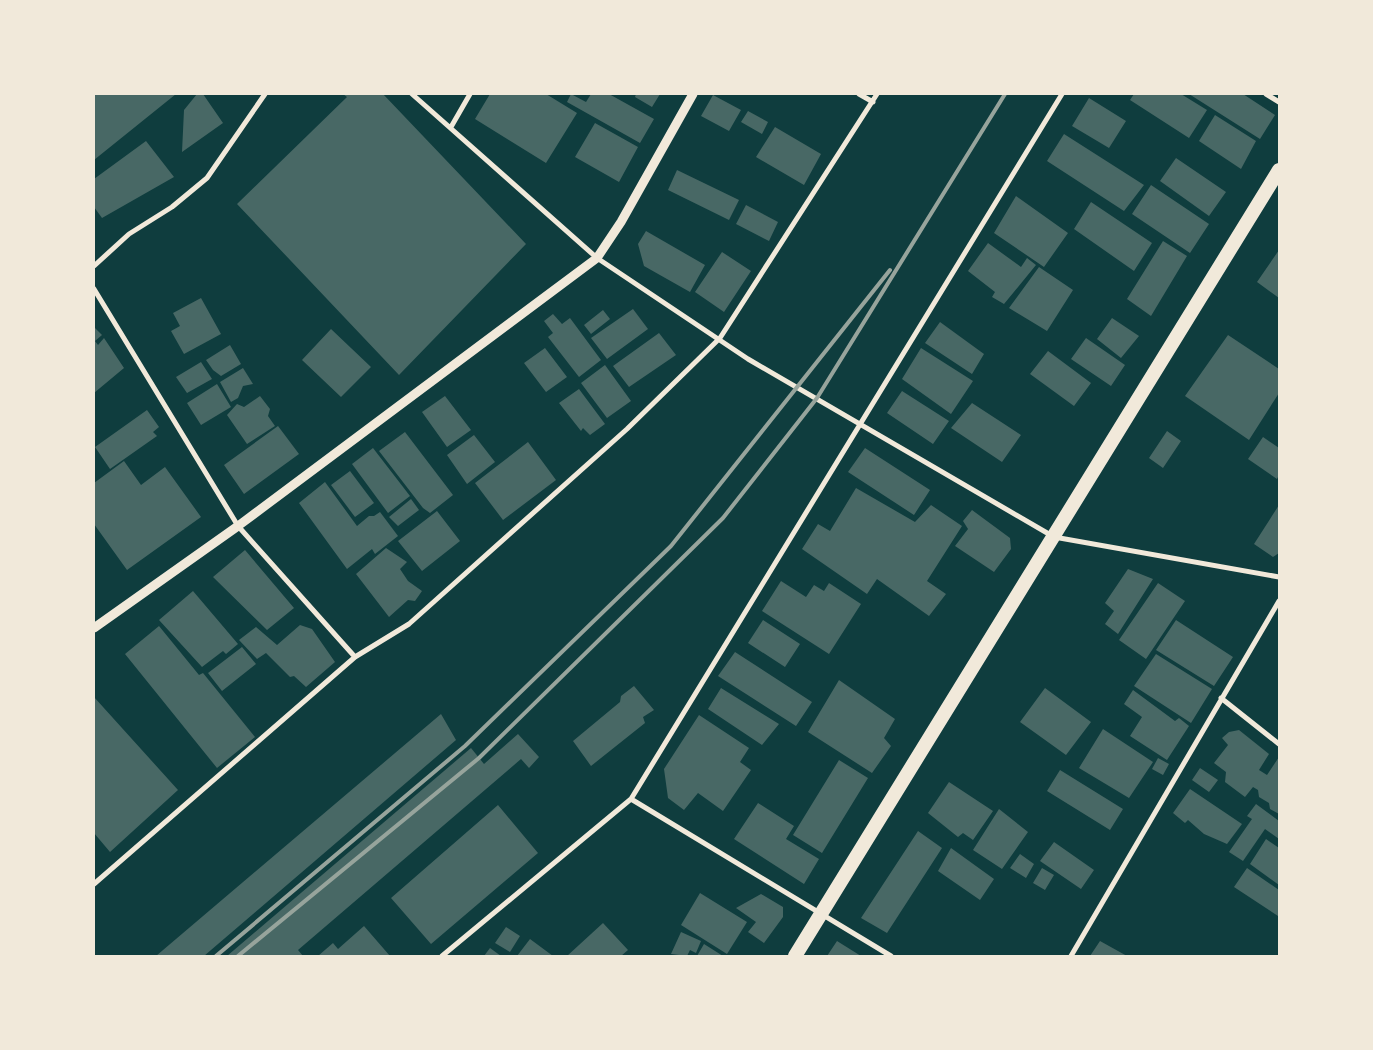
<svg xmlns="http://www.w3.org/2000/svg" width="1373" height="1050" font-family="'PT Sans',sans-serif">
<rect width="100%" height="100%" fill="#0f3d3e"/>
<!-- building -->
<path fill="#486865" d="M94,94H176L94,160Z
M197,94H203L223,123L182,152L184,110Z
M343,94H383L526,244L399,375L237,204L347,97Z
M490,94H546L577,113L546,163L475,119Z
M571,94L586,102L591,94H609L654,119L640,143L567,102Z
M636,94H660L652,107L635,97Z
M1134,94H1181L1207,110L1189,138L1130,100Z
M1189,94H1243L1275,115L1260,139Z
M713,95L741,110L729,131L701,116Z
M1089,98L1126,121L1109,148L1072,126Z
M748,111L768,122L762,134L741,122Z
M1215,115L1256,141L1241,169L1199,141Z
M595,123L638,147L619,182L575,157Z
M775,127L821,154L804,185L756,157Z
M1064,134L1144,185L1124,211L1047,161Z
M146,141L174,177L102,218L94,207V179Z
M1176,158L1226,192L1209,216L1160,181Z
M677,170L739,200L729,220L668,190Z
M1151,185L1209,224L1190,253L1132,214Z
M1016,196L1068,233L1044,267L994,233Z
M1091,202L1152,243L1134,271L1074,229Z
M746,205L778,222L769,241L736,224Z
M646,231L705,265L690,292L644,266L638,244Z
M1163,241L1187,256L1151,316L1127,299Z
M988,243L1021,267L1027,258L1036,265L1004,304L992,297L995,292L968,271Z
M1279,250V298L1257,282Z
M722,252L751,271L724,312L695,292Z
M1039,267L1073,290L1047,331L1009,308Z
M201,298L221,334L184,354L171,331L180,326L173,313Z
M633,309L648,329L607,359L591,338Z
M603,310L610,319L591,334L584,325Z
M553,314L562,324L570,318L601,360L579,377L548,337L553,333L544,321Z
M1112,318L1139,336L1121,358L1097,339Z
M940,322L984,354L972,374L925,343Z
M94,327L102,335L95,341L98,345L104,338L124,368L94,393Z
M331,329L371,367L341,397L302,360Z
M659,333L676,355L629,387L613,366Z
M1228,335L1279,369V393L1249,440L1185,396Z
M1086,338L1125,365L1111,386L1071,359Z
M230,345L241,364L221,376L213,370L206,360Z
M545,348L567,377L546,392L524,363Z
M921,348L973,381L951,414L902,379Z
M1048,351L1091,383L1074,406L1030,374Z
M201,362L212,379L187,393L176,377Z
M605,365L631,401L607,418L581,383Z
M243,368L253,384L243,386L238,398L231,402L220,382Z
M217,384L231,407L201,425L187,403Z
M579,389L605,424L590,435L583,428L581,431L559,403Z
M902,391L949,421L933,444L887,413Z
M260,396L270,409L268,416L275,426L247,444L227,415L237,404L244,407Z
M445,396L471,430L447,447L422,412Z
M972,403L1021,435L1002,462L951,428Z
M147,410L159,427L153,432L157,436L110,469L95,447Z
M278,426L299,454L244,494L224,465Z
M1167,431L1181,441L1163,468L1149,458Z
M405,432L453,495L430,513L423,508L379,451Z
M474,435L495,462L467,484L447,455Z
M1263,437L1279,448V475L1277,479L1248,459Z
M528,442L556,480L503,520L475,483Z
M373,448L410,496L388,513L352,464Z
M865,448L930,490L914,515L848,472Z
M124,461L141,485L165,467L201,517L127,570L94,524V483Z
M350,471L374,503L355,517L331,485Z
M325,482L357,526L369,516H374L380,512L398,536L375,554L372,549L347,569L299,503Z
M856,488L915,522L931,505L962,526L927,581L946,594L929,616L877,579L867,594L802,549L818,524L830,531Z
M411,499L419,510L398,526L389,517Z
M1279,505V553L1273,557L1254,544Z
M972,510L1010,538L1011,549L994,572L955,546L968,529L963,521Z
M437,511L460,541L422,571L398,541Z
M386,548L407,562L400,569L408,581L422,591L415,601L408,600L389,617L356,574Z
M245,550L294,608L267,630L213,577Z
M1128,569L1153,579L1118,634L1105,624L1114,611L1105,603Z
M781,581L806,597L814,585L824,591L829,583L861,604L829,654L762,611Z
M1158,583L1185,601L1146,659L1119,640Z
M193,591L238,644L226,654L223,651L202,667L159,620Z
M763,620L800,644L785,667L748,643Z
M1176,620L1233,657L1214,686L1156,650Z
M300,625L312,629L335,662L306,687L294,676L290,677L266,653L257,659L239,640L256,627L277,645Z
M159,626L199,675L203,673L255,737L217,768L125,654Z
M242,647L256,664L222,691L208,673Z
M735,652L812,702L796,726L718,676Z
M1156,654L1212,689L1191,723L1134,686Z
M839,680L895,719L884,738L891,746L872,773L808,732Z
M634,686L654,710L643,717L645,723L591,766L573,741L620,702L621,696Z
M721,688L779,724L762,745L708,709Z
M1045,688L1091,722L1066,755L1020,722Z
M1133,690L1175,721L1179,718L1189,726L1167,760L1130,736L1142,717L1124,704Z
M94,697L178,790L110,852L94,833Z
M441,714L456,740L204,956H156Z
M699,715L749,748L740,762L751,770L723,811L698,793L684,810L668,798L664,769Z
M1103,729L1153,762L1129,798L1079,768Z
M1239,730L1269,754L1259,770L1267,775L1279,757V814L1270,809L1269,803L1259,797L1258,790L1253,787L1245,797L1225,782L1226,772L1214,763L1228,745L1222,738L1229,732Z
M518,734L539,757L529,768L521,759L298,950L303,956H227L471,748L484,764Z
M1158,758L1169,764L1163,775L1152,769Z
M839,760L868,778L822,853L793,835Z
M1200,768L1218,780L1209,792L1192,780Z
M1060,770L1123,809L1110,830L1047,791Z
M949,782L993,811L973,840L963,833L958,837L928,813Z
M1190,789L1242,824L1227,844L1204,834L1188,820L1185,823L1173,813Z
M758,803L794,826L786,839L819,859L804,884L734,839Z
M1256,804L1279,821V839L1265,829L1243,861L1229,852L1252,819L1247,816Z
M498,805L538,853L431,944L391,898Z
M999,809L1028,832L1002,869L973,850Z
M918,831L942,848L887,933L861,918Z
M1266,839L1279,848V885L1250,864Z
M1054,842L1094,870L1081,889L1040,861Z
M951,848L994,879L980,900L938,871Z
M1020,854L1034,864L1026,878L1010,868Z
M1042,868L1054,875L1045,890L1033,883Z
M1247,868L1279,890L1278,916L1234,887Z
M700,893L747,922L727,954L681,925Z
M761,894L783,907V917L764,943L748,932L756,922L736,908Z
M603,923L628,950L621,956H567Z
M364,926L390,956H318L333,943L338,949Z
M506,927L520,936L510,952L495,943Z
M681,932L701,941L696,953L690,950L687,956L671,954Z
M530,939L553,956H517Z
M837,941L861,956H827Z
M1100,941L1127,956H1090Z
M704,944L723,956H697Z
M490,948L501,956H484Z"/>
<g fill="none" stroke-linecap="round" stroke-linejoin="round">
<!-- minor -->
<path stroke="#f1e9da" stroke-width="5" d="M412,94L597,258L748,359L1054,537L1279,577
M859,94L873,102
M1266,94L1279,102
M451,127L470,94
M94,266L129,234L172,207L207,178L265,94
M94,289L238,526L355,657
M1221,698L1279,744
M631,799L891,956
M94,884L355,657L409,624L627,429L720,338L877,94
M442,956L631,799L1062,94
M1071,956L1279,601"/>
<!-- tertiary -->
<path stroke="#f1e9da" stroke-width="9" d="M94,628L238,526L597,258L621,222L693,94"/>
<!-- trunk -->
<path stroke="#f1e9da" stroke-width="14" d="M795,956L1279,170"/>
<!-- rail -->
<path stroke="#97a49c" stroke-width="4" d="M216,956L465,746L671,546L890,270
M238,956L479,758L723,518L817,398L1005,94"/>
</g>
<!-- border -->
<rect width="1373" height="1050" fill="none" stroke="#f1e9da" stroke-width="190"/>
</svg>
